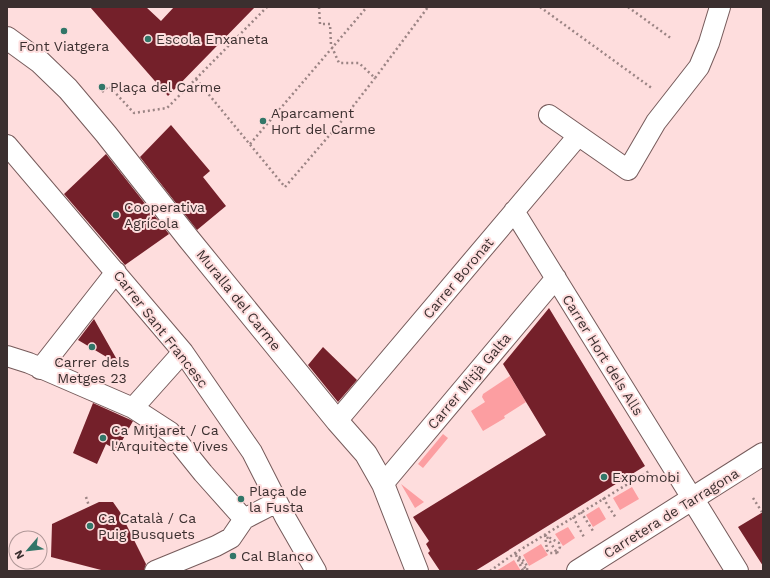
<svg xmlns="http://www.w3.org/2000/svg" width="770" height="578" font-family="'Work Sans',sans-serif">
<rect width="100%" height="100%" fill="#fedddd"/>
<!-- green -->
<path fill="#fc9ea1" d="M510,376L526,402L504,416L505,418L483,431L471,411L485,402L482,397L483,394Z
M443,434L448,438L423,468L418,464Z
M401,484L424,502L415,508Z
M632,487L639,499L620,510L613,498Z
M599,507L606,519L593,527L586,515Z
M568,527L575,538L563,546L555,534Z
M541,544L548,555L529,566L523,555Z
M514,560L521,571H496Z"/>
<!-- building -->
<path fill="#74202a" d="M90,7H146L161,21L174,7H255L168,96Z
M171,125L210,171L203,177L226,206L197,230L140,157Z
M106,154L169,234L125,265L64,194Z
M549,308L645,466L475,571H440L428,553L430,551L426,544L429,541L413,517L546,435L503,364Z
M94,319L120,365L78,340Z
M323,347L357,380L338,402L308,365Z
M93,403L133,421L117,450L106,444L97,464L73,453Z
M99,502H113L120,512L146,564L144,571H105L51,557L52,524Z
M763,512V566L738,527Z"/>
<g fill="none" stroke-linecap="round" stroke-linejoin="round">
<defs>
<path id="street" d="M549,115L628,170L656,122L699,67L709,43L720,7
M7,145L183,352L252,452L285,517L316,571
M514,211L692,498
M7,356L29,363L133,408L170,432L203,473L244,519
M40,369L116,272
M133,408L183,352
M337,421L578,136
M383,484L556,278
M155,571L216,546L231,538L244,519L277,502"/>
<path id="secondary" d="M7,38L40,62L68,89L106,134L188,238L337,421L366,454L383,484L417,571
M692,498L737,571
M578,571L763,454"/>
</defs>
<!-- street casing -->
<use href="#street" stroke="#765b5b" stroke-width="22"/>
<!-- secondary casing -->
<use href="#secondary" stroke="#765b5b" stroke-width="24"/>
<!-- path -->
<path stroke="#9b8484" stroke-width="2.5" stroke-dasharray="2 3" stroke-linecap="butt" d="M319,7L320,24H330L331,45L339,63H359L375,78L428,7
M540,7L653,89
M628,7L672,39
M196,79L285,187L340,123L375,78
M102,92L109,86L134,113L167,108L267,7
M250,144L367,7
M86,497L89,506
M603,498L616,518
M753,498L762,512
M581,512L593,531
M573,517L584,537
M545,535L559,543L560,547L557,553
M545,535L547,550L549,553H557
M547,537L557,553
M515,553C521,559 528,562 527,571
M516,555L522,569L526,571
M519,558L527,571
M490,571L515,553L649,471"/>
<!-- street -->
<use href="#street" stroke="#fff" stroke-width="20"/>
<!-- secondary -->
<use href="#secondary" stroke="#fff" stroke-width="22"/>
</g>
<!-- markers -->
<g fill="#327668" stroke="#fedddd" stroke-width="1.5">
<circle cx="64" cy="31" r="4"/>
<circle cx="148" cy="39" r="4"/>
<circle cx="102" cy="87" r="4"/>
<circle cx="263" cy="121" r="4"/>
<circle cx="116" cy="215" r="4"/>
<circle cx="92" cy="347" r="4"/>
<circle cx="103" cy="438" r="4"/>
<circle cx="604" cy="477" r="4"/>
<circle cx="241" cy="499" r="4"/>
<circle cx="90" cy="526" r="4"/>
<circle cx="233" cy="556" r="4"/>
</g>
<g text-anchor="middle" stroke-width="4" stroke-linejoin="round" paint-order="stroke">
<!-- poi labels -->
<g font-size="14" fill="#3b2f2f" stroke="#fedddd" text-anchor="start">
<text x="156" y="44">Escola Enxaneta</text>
<text x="64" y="51" text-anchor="middle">Font Viatgera</text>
<text x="110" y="92">Plaça del Carme</text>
<text x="271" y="118">Aparcament<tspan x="271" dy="16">Hort del Carme</tspan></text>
<text x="124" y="212">Cooperativa<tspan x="124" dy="16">Agrícola</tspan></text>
<text x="92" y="367" text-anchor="middle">Carrer dels<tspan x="92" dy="16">Metges 23</tspan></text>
<text x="111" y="435">Ca Mitjaret / Ca<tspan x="111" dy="16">l'Arquitecte Vives</tspan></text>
<text x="612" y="482">Expomobi</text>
<text x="249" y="496">Plaça de<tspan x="249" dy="16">la Fusta</tspan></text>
<text x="98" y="523">Ca Català / Ca<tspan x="98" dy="16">Puig Busquets</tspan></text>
<text x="241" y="561">Cal Blanco</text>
</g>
<!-- street labels -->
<g font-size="14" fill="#3b2f2f" stroke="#fedddd">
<text transform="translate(458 278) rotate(-50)" y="5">Carrer Boronat</text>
<text transform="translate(239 300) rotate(51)" y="5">Muralla del Carme</text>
<text transform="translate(161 329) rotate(52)" y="5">Carrer Sant Francesc</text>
<text transform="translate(603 355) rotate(58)" y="5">Carrer Hort dels Alls</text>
<text transform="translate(469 381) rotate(-50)" y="5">Carrer Mitjà Galta</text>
<text transform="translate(671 513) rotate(-32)" y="5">Carretera de Tarragona</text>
</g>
</g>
<!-- border -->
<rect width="770" height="578" fill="none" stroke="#3b2f2f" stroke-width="16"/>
<!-- north arrow -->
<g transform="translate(28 550) rotate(242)"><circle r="19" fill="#fedddd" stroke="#b09797"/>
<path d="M0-3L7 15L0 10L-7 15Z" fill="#327668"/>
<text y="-6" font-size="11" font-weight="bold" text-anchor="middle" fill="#3b2f2f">N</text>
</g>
</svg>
